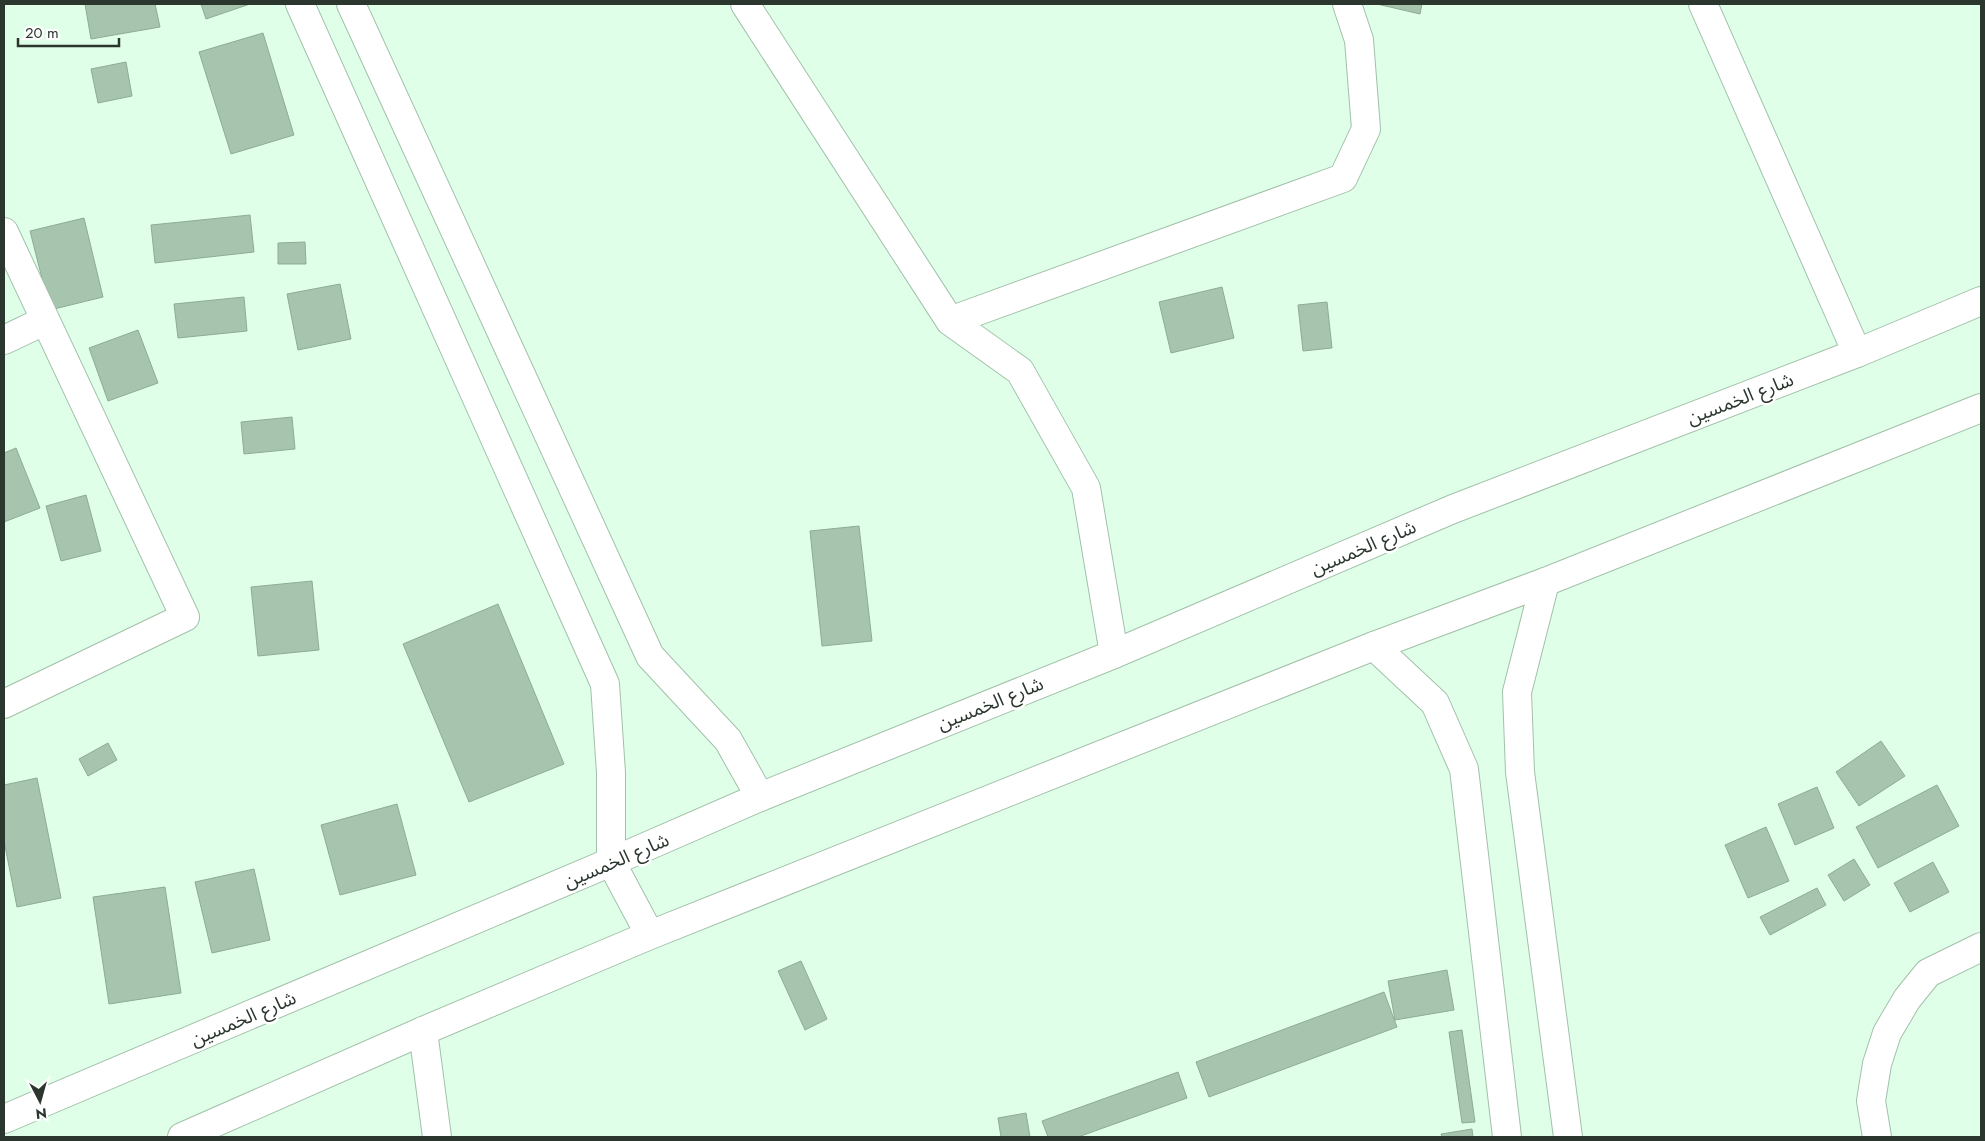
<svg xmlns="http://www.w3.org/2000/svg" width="1985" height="1141" font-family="Jost,'Noto Sans Arabic',sans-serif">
<rect width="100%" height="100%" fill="#e0ffe8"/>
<!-- building -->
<path fill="#a7c4af" stroke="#8eab96" d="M85,4H155L160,27L91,39Z
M201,4H250L206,19Z
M1377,4H1422L1420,14Z
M263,33L294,135L231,154L199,52Z
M126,62L132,96L98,103L91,69Z
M250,215L254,252L155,263L151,225Z
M84,218L103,297L50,310L30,231Z
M305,242L306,264H278V243Z
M340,284L351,339L298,350L287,294Z
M1222,287L1234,338L1171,353L1159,302Z
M244,297L247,331L178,338L174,304Z
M1327,302L1332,348L1303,351L1298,305Z
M138,330L158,383L108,401L89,348Z
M292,417L295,449L244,454L241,422Z
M16,448L40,508L4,522V453Z
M86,495L101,551L61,561L46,506Z
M859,526L872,641L822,646L810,531Z
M312,581L319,650L258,656L251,587Z
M498,604L564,764L469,802L403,644Z
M1881,741L1905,776L1859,806L1836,772Z
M108,743L117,760L88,776L79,759Z
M37,778L61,898L17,907L4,841V785Z
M1937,785L1959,826L1878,868L1856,827Z
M1817,787L1834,828L1795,845L1778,804Z
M397,804L416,875L340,895L321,825Z
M1766,827L1789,881L1748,898L1725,845Z
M1854,859L1870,885L1844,901L1828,875Z
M1933,862L1949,892L1910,912L1894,883Z
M254,869L270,940L212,953L195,882Z
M165,887L181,993L109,1004L93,897Z
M1817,888L1826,905L1770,935L1760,917Z
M801,961L827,1019L805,1030L778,971Z
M1447,970L1454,1010L1395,1020L1388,981Z
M1384,992L1397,1027L1209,1097L1196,1062Z
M1462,1030L1475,1122L1462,1123L1449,1032Z
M1178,1072L1187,1098L1078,1137H1048L1042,1121Z
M1026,1113L1030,1137H1001L998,1118Z
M1472,1129L1473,1137H1442L1441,1134Z"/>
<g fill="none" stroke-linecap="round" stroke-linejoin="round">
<defs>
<path id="minor" d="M300,4L605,684L611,773V862
M351,4L650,656L728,740L760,797
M745,4L950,321L1020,371L1086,488L1114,654
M1703,4L1857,353
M4,232L185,617L4,704
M950,321L1343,178L1366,129L1359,40L1347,4
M4,340L44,321
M1545,582L1517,692L1520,772L1568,1137
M1374,646L1435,703L1464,769L1507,1137
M423,1031L437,1137
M1877,1137L1871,1101L1877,1064L1887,1033L1907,999L1928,973L1981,947"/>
<path id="major" d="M611,862L650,935
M4,1119L611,862L760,797L1114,654L1453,509L1857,353L1981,301
M182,1137L423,1031L650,935L1374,646L1545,582L1981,408"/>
</defs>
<!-- minor casing -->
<use href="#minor" stroke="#a2c0aa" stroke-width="30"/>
<!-- major casing -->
<use href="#major" stroke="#a2c0aa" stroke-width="30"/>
<!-- minor -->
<use href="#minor" stroke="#fff" stroke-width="28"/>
<!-- major -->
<use href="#major" stroke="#fff" stroke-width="28"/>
</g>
<g text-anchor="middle" stroke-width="5" stroke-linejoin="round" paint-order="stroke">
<!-- street labels -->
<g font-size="19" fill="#2b372e" stroke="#fff">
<text transform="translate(1740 398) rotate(-21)" y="7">شارع الخمسين</text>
<text transform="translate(1363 547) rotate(-23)" y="7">شارع الخمسين</text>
<text transform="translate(990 703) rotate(-22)" y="7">شارع الخمسين</text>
<text transform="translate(616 860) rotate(-23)" y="7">شارع الخمسين</text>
<text transform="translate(243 1018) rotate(-23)" y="7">شارع الخمسين</text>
</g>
</g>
<!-- border -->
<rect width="1985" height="1141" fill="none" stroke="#2b372e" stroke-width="10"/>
<!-- north arrow -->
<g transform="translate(40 1101) rotate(174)" stroke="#ffffff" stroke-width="4" paint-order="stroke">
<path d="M0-4L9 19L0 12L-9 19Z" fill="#2b372e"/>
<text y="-8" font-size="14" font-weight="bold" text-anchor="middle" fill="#2b372e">N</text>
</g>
<!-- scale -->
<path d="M18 38v8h101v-8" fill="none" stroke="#2b372e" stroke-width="2.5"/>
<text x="25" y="38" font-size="15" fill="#2b372e" stroke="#ffffff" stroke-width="4" paint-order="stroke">20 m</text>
</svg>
